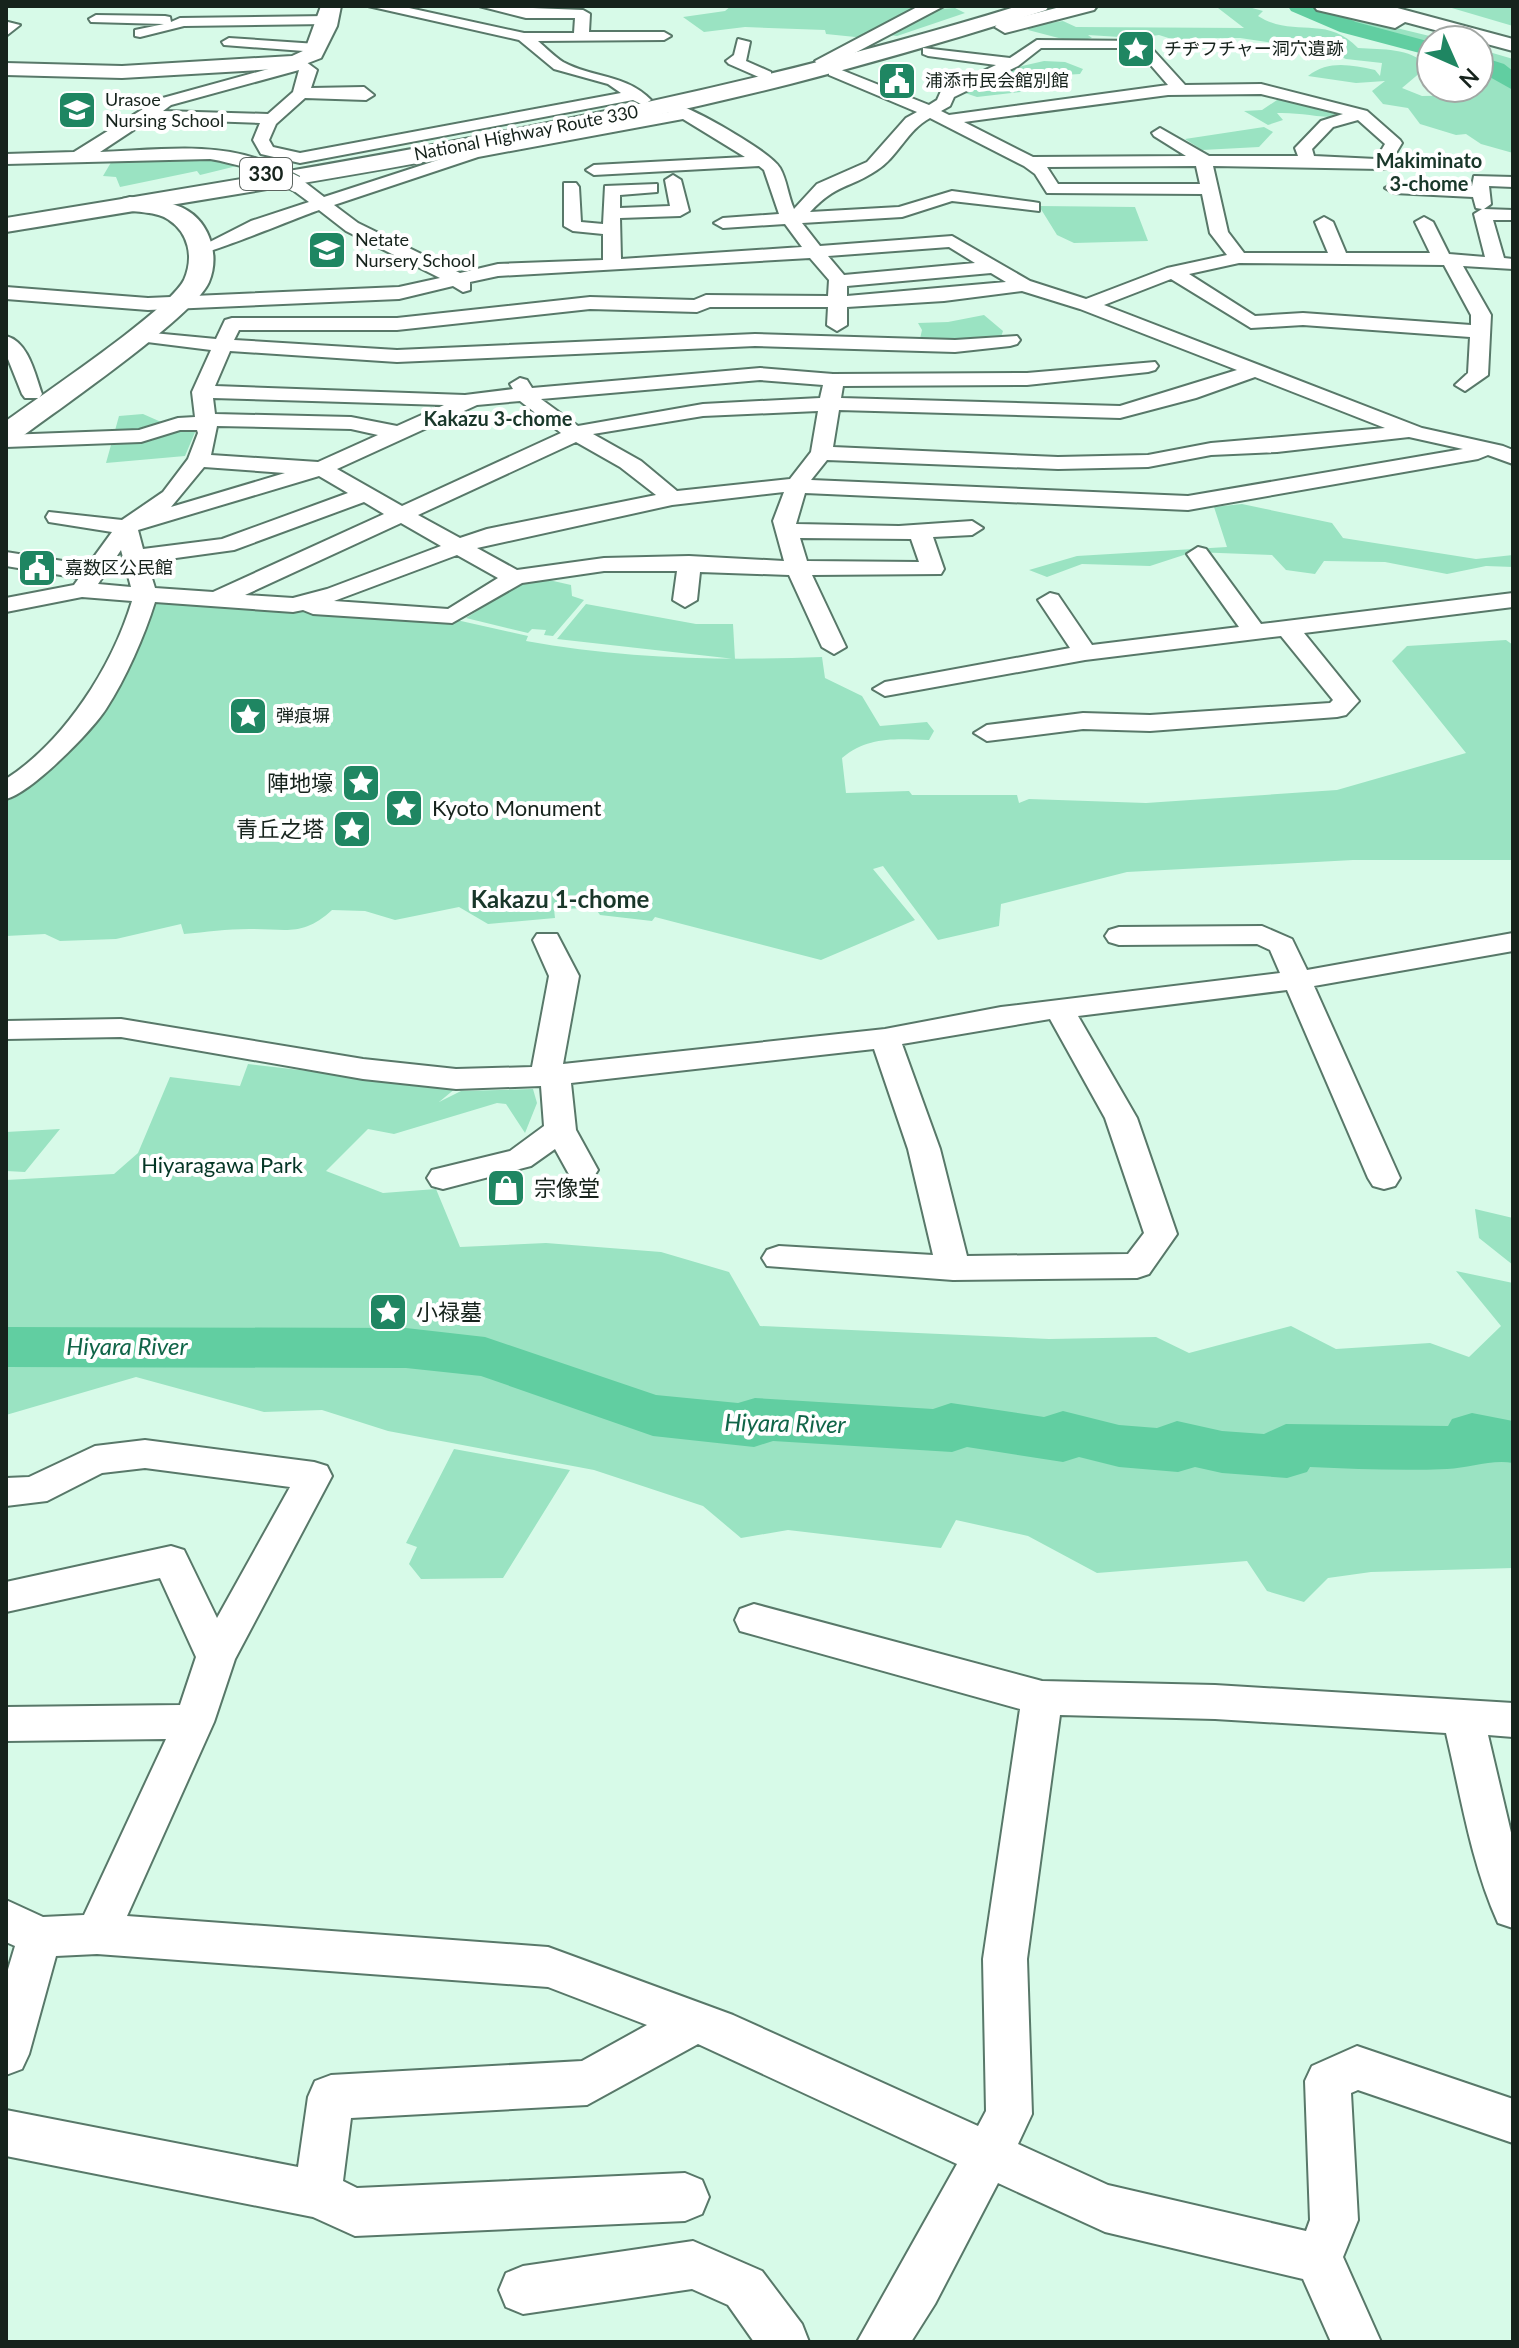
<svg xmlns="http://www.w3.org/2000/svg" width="1519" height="2348" font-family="Lato,'Noto Sans JP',sans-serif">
<rect width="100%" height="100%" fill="#d7fae8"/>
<!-- green -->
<path fill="#9ae3c2" d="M731,6H923L865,38L826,34L825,30L745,27L704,32L683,17L725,11Z
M1245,6L1263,11L1258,16C1294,39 1325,14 1358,48C1383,50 1409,47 1428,66L1402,88L1422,96L1478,95L1482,84L1479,49L1513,59V153L1481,144L1466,134L1456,135L1420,124L1408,108L1383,104L1372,91L1385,81L1356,83L1308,76C1329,60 1350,65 1375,70L1380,76L1382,63L1346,59L1328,51L1240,38H1198L1181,42L1159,35L1136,38L1088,35L1092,38L1074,42L1028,30L1030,26L1063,21L1076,27L1244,28L1218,8Z
M1445,6H1513V26Z
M955,8L965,13L897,36L889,35L937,9Z
M1343,15L1446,40H1431V50L1337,16Z
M1044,61L1065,62L1083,69L1080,74L1030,77L1038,90L977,97L959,91L1022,66Z
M1283,96L1345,112L1343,117C1319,118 1300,112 1277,113L1283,120L1268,125L1244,111L1262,110Z
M1264,127L1273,132L1259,147L1202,150L1185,139Z
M209,157L245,164L200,175L197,171L120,187L116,177L103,176L113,159Z
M1039,206L1135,207L1148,241L1074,243L1057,235Z
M984,315L1003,331L1001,337L919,343L922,330L918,323L948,322Z
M143,414L177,429L196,430L185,456L106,463L119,416Z
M1242,504L1332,523L1343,538L1476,559L1513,555V567L1486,566L1447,574L1385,562L1324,561L1315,574L1286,570L1272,555L1193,552L1150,566L1082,564L1047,577L1029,570L1077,556L1227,547L1214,507Z
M540,578L571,585L572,596L584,600L553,636L544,635L546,630L532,629L528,633L466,618L522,582Z
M164,601L461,621L528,636L526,641C623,659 724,661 822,657L825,678L862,696L880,726L927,722L934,731L929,740C895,739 869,736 842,758L846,793L909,791L912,795H1017L1019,803L1029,799L1146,803L1337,790L1466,753L1392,661L1407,646L1506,640L1513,645V860H1353L1127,872L1001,904L999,926L938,940L883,866L873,869L915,920L821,960L655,917L652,921L600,915L595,908L554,909L555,918L488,924L459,907L395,920L365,911L332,910C302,938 284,928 249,929C227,929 206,932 184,934L181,924L116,939L60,941L45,934L6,936V800L25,785L133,645L154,605Z
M586,604L696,624H733L735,659L557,639Z
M248,1064L456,1088L439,1102L461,1091L533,1089L537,1103L525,1133L506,1104L497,1103L394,1134L368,1129L326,1171L383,1193L436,1189L460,1247L546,1243L661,1252L729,1272L760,1326L1049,1339L1156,1337L1189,1353L1291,1326L1336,1349L1430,1343L1469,1357L1501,1326L1456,1271L1513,1283V1568L1371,1572L1328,1578L1304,1602L1267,1591L1247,1561L1097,1573L1028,1536L956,1520L941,1548L788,1530L741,1538L703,1506L594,1470L388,1431L322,1410L264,1412L136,1377L6,1415V1180L114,1174L138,1153L170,1077L240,1086Z
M60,1129L25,1172L6,1171V1132Z
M1475,1209L1513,1218V1265L1479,1238Z
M454,1449L570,1470L503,1578L421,1579L409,1564L417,1547L406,1543Z"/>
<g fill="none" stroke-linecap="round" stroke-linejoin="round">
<!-- river -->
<path fill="#61cea1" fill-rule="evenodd" d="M1288,6H1318L1356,22L1431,42V56L1340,32L1291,11Z
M1479,56L1504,64L1513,71V90L1479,71Z
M6,1327L406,1328L485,1337L656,1395L738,1403L755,1398L933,1409L951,1403L1044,1417L1063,1411L1119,1425L1157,1428L1177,1421L1222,1431L1264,1434L1286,1424L1448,1426L1452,1419L1472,1413L1513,1421V1463C1492,1459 1469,1468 1447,1469C1401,1471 1356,1469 1310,1467L1307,1472L1287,1478L1222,1473L1195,1467L1178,1472L1119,1467L1079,1457L1063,1462L967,1447L952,1452L773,1441L754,1447L653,1436L481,1376L406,1368L6,1367Z"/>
<defs>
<path id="street" d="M368,6H400L524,33H574L575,18H526L479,6L583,10L590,14L589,32H664L671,36L664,40L538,41C546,48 555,57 563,62C592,78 626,74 651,100L643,105L633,100L300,163L261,154L253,140L260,123L150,119L100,152C157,150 216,141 269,163V171C259,172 225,161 210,159L6,164V154L74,152L159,99L290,63L298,56L317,70L311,88L364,87L374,95L366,100L305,98L276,124L269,140L273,147L300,153L621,93L608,84L554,69L519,40ZM299,70L293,92L268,114L163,111L171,105Z
M96,15L165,16L170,17L171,22L180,18L327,16L334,20L327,24L184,26L140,37L135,36V30L164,24L91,22L89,19Z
M8,22L20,25L6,36V24Z
M229,38L317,44L324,48L317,52L224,45L222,42Z
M738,39L750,42L746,61L771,72V78H761L729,64L726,61L734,55Z
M1037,40L1145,41L1185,85L1261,84L1367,111L1400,140L1402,143L1387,168L1381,169L1213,166L1228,232L1244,253H1328L1315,222L1324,217L1333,222L1346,253H1430L1415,222L1424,217L1433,222L1449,254L1485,257L1474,214L1482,209L1476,208L1473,197L1394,193L1385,188L1394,183L1472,186L1474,176L1513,177V187L1489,186L1491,204L1484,209L1513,210V220H1493L1504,258L1513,259V269L1463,266L1491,315L1488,375L1465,391L1455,385L1468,373L1470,337L1303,325L1251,328L1171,279L1104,305L1422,428L1503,446L1513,450V464L1488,455L1478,459L1188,510L805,493L796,524L899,526L972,521L983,528L972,535L933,537L944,569L941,574L812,575L846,647L834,654L822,647L789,575L700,572L697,600L685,607L673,600L677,571H604L522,583L452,623L313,614L303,610L293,612L155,602C144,637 126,678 106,709C91,732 31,793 6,799V779C65,741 112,667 132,601L82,597L6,612V598L74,585L79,578L6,566V552L88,565L112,532L49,522L46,517L49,512L122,520L163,492L188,459L198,433L197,430H180L141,442L6,447V435L139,430L178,418L195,417L192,392L211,350L139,341L132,339L129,335L132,331L216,339L225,320L232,318H397L590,297L694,300L706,295L828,296L829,280L810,258L498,276L470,282V290L463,292L453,286L399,299L148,310L6,299V287L148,298L399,287L440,278L346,231L319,210C301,216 205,256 197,254L194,250L251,221L309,202L290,188V180H302L324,197L475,148L669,112V106L675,104C695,109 771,152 780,168C787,180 788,196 794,209L817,184L867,162L906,118L917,112L829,75V69H839L929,105L937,100L941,91L996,65L928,56L923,54V48L1010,58ZM1041,48H1136L1168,85L949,115L941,111L950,106L954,97L1018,66ZM1261,94L1343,114L1321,121L1295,148L1298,156H1209L1160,128L1152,133L1154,136L1186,156L1033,157L964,122L1168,95ZM930,118L1024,166L1035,174L1047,193L1202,194L1210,233L1227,255L1167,268L1086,299L1030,281L952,236L820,246L802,223L902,217L952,201L1039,211V203L1033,202L952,191L899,207L810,212C837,183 849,189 877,170C898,157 907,130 930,118ZM683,119L745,157L594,165L586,170L594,175L759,166L764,170L779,214L723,218L714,223L723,228L785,224L802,247L621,259L620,218L680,216L689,211L681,180L673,175L665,180L670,206L620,208V195L657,192V184L605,186L603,224L581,222L579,187L576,183H564V226L573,231L603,234V260L498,264L460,273L358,223L334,205L478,157ZM1358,120L1385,144L1376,159L1314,156L1312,149L1333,127ZM1196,166L1200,184H1058L1047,167ZM949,247L975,263L844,275L828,256ZM1239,263L1444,265L1471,315V325L1303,313L1255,316L1189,274ZM991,273L1006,282L847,296V286ZM1022,291L1080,309L1237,370L1120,406L841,398L843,386L1027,385L1148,372L1155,370L1158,366L1155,362L1027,373L833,374L760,368L532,388L527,380L520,378L510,384L513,389L465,395L215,386L230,351L397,362L755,346L955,352L1010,346L1017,344L1020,340L1017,336L955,340L755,334L397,350L234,340L239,330H397L590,309L697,312L710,307H828L827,325L837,331L847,325V307L944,301ZM1255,377L1385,428L1211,443L1148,455L1058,457L833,447L839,410L1120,418L1196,398ZM760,380L823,385L820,398L703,404L578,426L541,399ZM213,398L444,405L397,426L351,417L215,414ZM520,401L561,433L402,506L337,469L477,405ZM818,411L811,452L790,479L677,491L641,461L593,434L703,416ZM217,426L351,429L378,435L318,462L211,455ZM1409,437L1463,449L1188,496L811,480L827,460L1058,469L1148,467L1211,455L1277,452ZM576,442L620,467L656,495L487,529L460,538L418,515ZM204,467L285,473L171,507ZM319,476L348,493L222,539L143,549L138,530ZM784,492L773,521L784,561L689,556L604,558L517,570L477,548L672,505ZM364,502L384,514L213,592L155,588L147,562L234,550ZM401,523L441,546L327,589L293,598L245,595ZM800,538L911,539L919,562L807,561ZM121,550L131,587L98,584ZM457,555L498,578L448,609L334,601Z
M6,336C29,342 35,375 42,394L39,398H25L22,394L6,354Z
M1198,547L1206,549L1261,624L1513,593V607L1304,633L1359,701L1346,715L1337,717L1150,731L1083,729L987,741L974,733L987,725L1083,713L1150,715L1330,703L1333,700L1281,636L1085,660L885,696L873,689L885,682L1070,648L1038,600L1050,593L1058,595L1092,645L1239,627L1187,554Z
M1262,926L1292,939L1307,970L1513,933V951L1314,986L1400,1178L1395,1186L1384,1189L1373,1186L1368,1178L1287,990L1078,1016L1137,1118L1177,1234L1149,1274L1137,1278L953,1280L767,1266L762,1258L767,1250L779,1246L933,1255L908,1149L874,1049L571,1083L576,1130L598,1170L593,1178L582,1181L571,1178L555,1149L531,1166L443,1189L432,1186L427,1178L432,1170L510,1151L544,1126L541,1086L456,1089L363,1079L121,1037L6,1039V1021L121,1019L363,1059L456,1069L532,1067L549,976L533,940L537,934H557L579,976L563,1064L885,1029L1001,1007L1280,973L1270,950L1257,944L1119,945L1109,942L1105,936L1109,930L1119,927ZM1050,1019L1105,1118L1144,1233L1128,1254L967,1256L940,1149L902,1044Z
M145,1440L314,1462L327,1466L332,1476L235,1659L214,1722L127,1916L548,1947L733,2015L978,2126L986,2111L983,1959L1020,1709L740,1631L735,1620L740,1609L754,1604L1042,1681L1215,1685L1513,1703V1737L1488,1735L1513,1841V1928L1498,1923C1471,1863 1461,1796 1446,1733L1215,1719L1060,1715L1027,1959L1032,2114L1018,2144L1108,2185L1306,2231L1310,2220L1305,2081L1312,2066L1357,2046L1513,2099V2143L1358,2090L1351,2093L1358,2220L1343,2257L1381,2342H1331L1303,2279L1105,2232L998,2183L935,2304L911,2342H857L957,2164L698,2044L587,2105L351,2118L343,2181L357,2188L685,2173L702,2180L709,2197L702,2214L685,2221L355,2236L313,2217L6,2156V2110L298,2167L308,2097L315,2081L331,2075L582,2061L647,2025L548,1987L97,1954L56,1956L29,2054L22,2069L6,2075V1976L15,1946L6,1942V1900L43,1917L84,1915L166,1739L6,1741V1707L180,1705L196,1657L160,1578L6,1612V1582L171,1546L184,1550L217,1618L290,1487L145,1468L102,1473L47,1501L6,1506V1478L29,1477L95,1446Z
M693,2241L762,2271L802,2324L809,2342H754L728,2305L692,2289L523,2314L506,2307L499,2290L506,2273L523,2266Z"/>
<path id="secondary" d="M321,6H341L337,26L321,58L295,68L122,78L6,75V63L122,66L292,56L305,50Z
M919,6H944L832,65H818L815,61Z
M1064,6H1097L1094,10L1005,33L995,27L998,23Z
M1314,6H1390L1513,39V51L1405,22L1395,28L1317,10Z
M130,197C146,199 163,200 178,206C208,217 221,253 209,282C195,316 53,413 16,441L6,444V421C40,396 169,310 184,280C194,258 189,233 169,220C157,211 136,213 122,209L118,204L122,199Z"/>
<path id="highway" d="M1018,6H1049L1046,10C961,37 876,62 790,84C532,149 268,189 6,232V218C347,162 687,108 1018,6Z"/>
</defs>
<!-- street casing -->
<use href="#street" stroke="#587869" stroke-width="4"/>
<!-- secondary casing -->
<use href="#secondary" stroke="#587869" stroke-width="4"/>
<!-- highway casing -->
<use href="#highway" stroke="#587869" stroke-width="4"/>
<!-- street -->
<use href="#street" fill="#fff" fill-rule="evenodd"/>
<!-- secondary -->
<use href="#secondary" fill="#fff" fill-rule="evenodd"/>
<!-- highway -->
<use href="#highway" fill="#fff" fill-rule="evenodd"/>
<defs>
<path id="street-bridge" d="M263,167L296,184"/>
</defs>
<!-- street-bridge casing -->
<use href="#street-bridge" stroke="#587869" stroke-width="18" stroke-linecap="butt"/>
<!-- street-bridge -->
<use href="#street-bridge" stroke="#fff" stroke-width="16"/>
</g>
<!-- icons -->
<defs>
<symbol id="sight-square" viewBox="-11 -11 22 22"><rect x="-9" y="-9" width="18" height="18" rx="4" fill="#1f8662" stroke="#fff"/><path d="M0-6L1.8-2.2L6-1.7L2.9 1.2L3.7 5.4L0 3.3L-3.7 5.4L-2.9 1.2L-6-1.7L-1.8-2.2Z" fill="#fff"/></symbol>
<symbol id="civic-square" viewBox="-11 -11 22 22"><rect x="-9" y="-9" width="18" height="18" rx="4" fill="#1f8662" stroke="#fff"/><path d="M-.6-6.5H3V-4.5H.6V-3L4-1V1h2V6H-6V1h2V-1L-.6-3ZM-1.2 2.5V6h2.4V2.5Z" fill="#fff"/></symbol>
<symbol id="university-square" viewBox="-11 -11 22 22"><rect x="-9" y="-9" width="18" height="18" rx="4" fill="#1f8662" stroke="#fff"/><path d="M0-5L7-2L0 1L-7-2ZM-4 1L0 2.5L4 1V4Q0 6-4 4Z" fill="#fff"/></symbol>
<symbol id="school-square" viewBox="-11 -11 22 22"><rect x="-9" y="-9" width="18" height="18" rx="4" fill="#1f8662" stroke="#fff"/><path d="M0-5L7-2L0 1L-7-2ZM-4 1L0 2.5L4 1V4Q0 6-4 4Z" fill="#fff"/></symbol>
<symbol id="shop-square" viewBox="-11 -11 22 22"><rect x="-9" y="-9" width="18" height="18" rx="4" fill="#1f8662" stroke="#fff"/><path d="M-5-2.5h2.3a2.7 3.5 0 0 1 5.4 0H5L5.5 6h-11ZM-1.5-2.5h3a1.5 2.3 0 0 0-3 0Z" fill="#fff"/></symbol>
</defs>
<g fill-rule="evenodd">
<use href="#sight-square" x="1114" y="27" width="44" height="44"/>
<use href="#civic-square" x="875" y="59" width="44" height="44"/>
<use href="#university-square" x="55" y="88" width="44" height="44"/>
<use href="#school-square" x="305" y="228" width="44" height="44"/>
<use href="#civic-square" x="15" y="546" width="44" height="44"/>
<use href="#sight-square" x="226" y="694" width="44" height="44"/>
<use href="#sight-square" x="339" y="761" width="44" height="44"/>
<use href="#sight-square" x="382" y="786" width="44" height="44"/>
<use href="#sight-square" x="330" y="807" width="44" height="44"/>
<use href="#shop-square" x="484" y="1166" width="44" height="44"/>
<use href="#sight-square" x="366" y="1290" width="44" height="44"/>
</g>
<g text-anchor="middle" stroke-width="8" stroke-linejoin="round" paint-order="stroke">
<!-- far-poi labels -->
<g font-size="18" fill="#16231c" stroke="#fff" text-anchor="start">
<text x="1164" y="55">チヂフチャー洞穴遺跡</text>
<text x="925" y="87">浦添市民会館別館</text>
<text x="105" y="106">Urasoe<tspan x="105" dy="21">Nursing School</tspan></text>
<text x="355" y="246">Netate<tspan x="355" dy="21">Nursery School</tspan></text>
<text x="65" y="574">嘉数区公民館</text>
<text x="276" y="722">弾痕塀</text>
</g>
<!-- far-street labels -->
<g font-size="18" fill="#16231c" stroke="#fff">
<text transform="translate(526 133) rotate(-11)" y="6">National Highway Route 330</text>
</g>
<!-- far-neighbourhood labels -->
<g font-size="20" font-weight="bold" fill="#19372a" stroke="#fff">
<text x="1429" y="168">Makiminato<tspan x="1429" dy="23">3-chome</tspan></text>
<text x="498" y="426">Kakazu 3-chome</text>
</g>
<!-- shield labels -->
<rect fill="#fff" stroke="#5c6560" stroke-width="2" x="240" y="158" width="52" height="32" rx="6"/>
<g font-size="20" font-weight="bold" fill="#16231c">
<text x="266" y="181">330</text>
</g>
<!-- poi labels -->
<g font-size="22" fill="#16231c" stroke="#fff" text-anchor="start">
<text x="333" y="791" text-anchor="end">陣地壕</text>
<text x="432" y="816">Kyoto Monument</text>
<text x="324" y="837" text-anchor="end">青丘之塔</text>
<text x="534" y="1196">宗像堂</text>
<text x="416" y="1320">小禄墓</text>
</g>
<!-- park labels -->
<g font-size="22" fill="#043625" stroke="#fff">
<text x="222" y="1173">Hiyaragawa Park</text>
</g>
<!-- neighbourhood labels -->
<g font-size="24" font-weight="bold" fill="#19372a" stroke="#fff">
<text x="560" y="908">Kakazu 1-chome</text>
</g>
<!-- water labels -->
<g font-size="24" font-style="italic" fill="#106548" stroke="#fff">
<text x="127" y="1355">Hiyara River</text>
<text transform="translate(785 1424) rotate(1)" y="8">Hiyara River</text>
</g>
</g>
<!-- border -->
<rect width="1519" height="2348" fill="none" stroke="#16231c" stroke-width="16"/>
<!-- north arrow -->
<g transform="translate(1455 64) rotate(135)"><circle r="38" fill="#ffffff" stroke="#a2a7a4" stroke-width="2"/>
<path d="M0-6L14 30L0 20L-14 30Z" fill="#1f8662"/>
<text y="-12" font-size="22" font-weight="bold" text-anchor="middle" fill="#16231c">N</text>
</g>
</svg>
